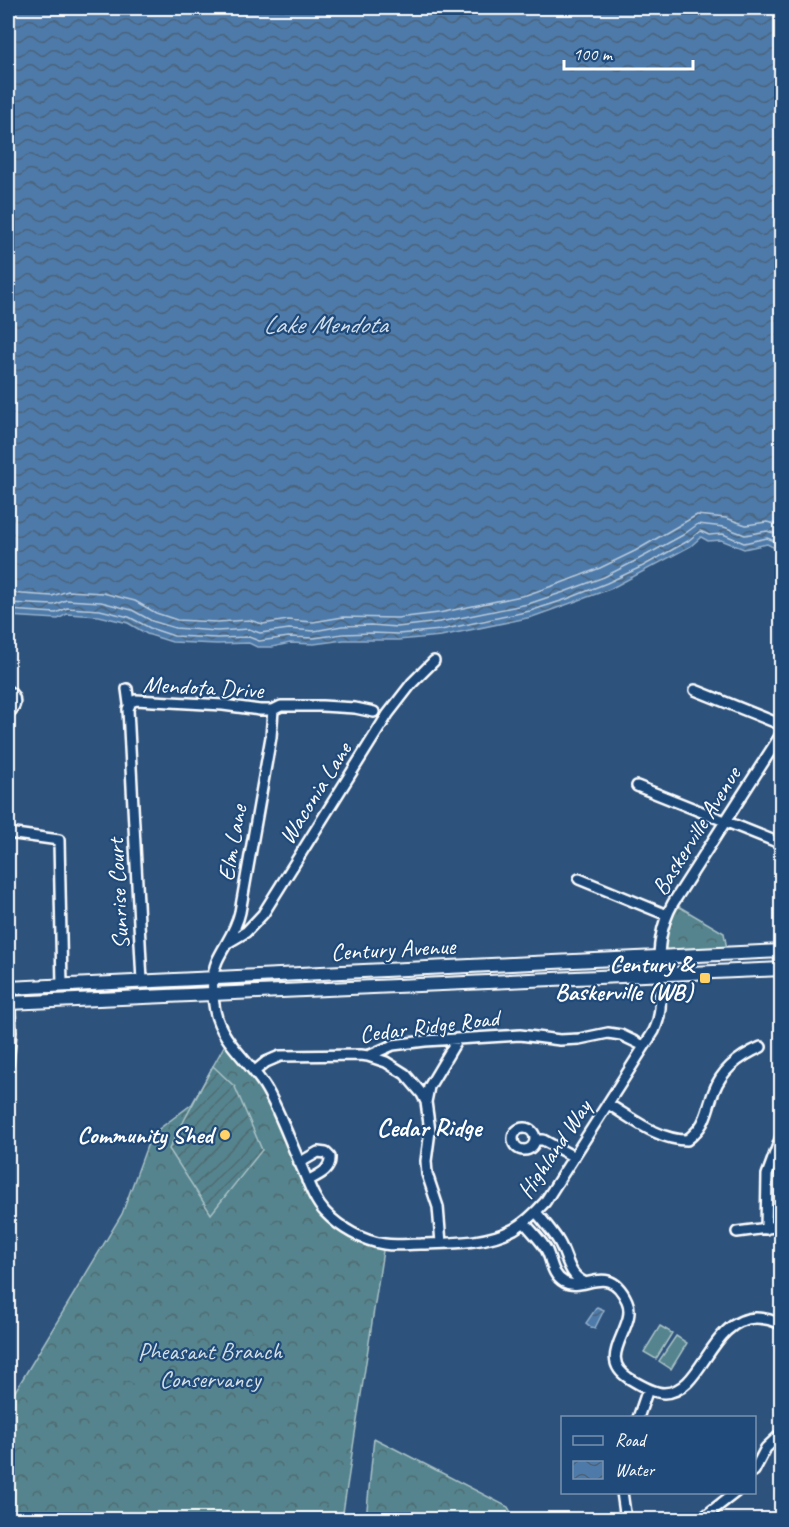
<svg xmlns="http://www.w3.org/2000/svg" width="789" height="1527" font-family="Caveat,sans-serif">
<defs>
<pattern id="forest-crowns" width="20" height="18" patternUnits="userSpaceOnUse" patternTransform="scale(1.5)"><rect width="20" height="18" fill="#54848e"/><path d="M2 6a3 3 0 1 1 6 0M12 15a3 3 0 1 1 6 0" fill="none" stroke="#506b70"/></pattern>
<pattern id="garden-furrows" width="10" height="10" patternUnits="userSpaceOnUse" patternTransform="scale(1.5)"><rect width="10" height="10" fill="#54848e"/><path d="M-1 1l2-2M0 10L10 0M9 11l2-2" fill="none" stroke="#506b70"/></pattern>
<pattern id="water-waves" width="16" height="10" patternUnits="userSpaceOnUse" patternTransform="scale(1.5)"><rect width="16" height="10" fill="#4d7aa9"/><path d="M0 5q4-4 8 0t8 0" fill="none" stroke="#4c637a"/></pattern>
</defs>
<rect width="100%" height="100%" fill="#2d527c"/>
<filter id="ink" filterUnits="userSpaceOnUse"><feTurbulence type="fractalNoise" baseFrequency=".0167" numOctaves="2"/><feDisplacementMap in="SourceGraphic" scale="12" xChannelSelector="R" yChannelSelector="G"/><feConvolveMatrix kernelMatrix="1 2 1 2 8 2 1 2 1" color-interpolation-filters="sRGB"/></filter>
<g filter="url(#ink)">
<!-- forest -->
<path fill="url(#forest-crowns)" stroke="#aac2c6" stroke-width="1.5" d="M673,903L724,933L728,954L659,957Z
M228,1039L255,1071L310,1189L337,1223L384,1244L342,1519H8V1403L122,1214L151,1135L192,1104Z
M374,1438L508,1507L515,1519H366Z"/>
<!-- garden -->
<path fill="url(#garden-furrows)" stroke="#aac2c6" stroke-width="1.5" d="M213,1066L235,1087L262,1150L211,1214L169,1149Z"/>
<!-- pitch -->
<path fill="#54848e" stroke="#aac2c6" stroke-width="1.5" d="M660,1326L672,1333L656,1359L644,1352Z
M676,1336L687,1343L671,1369L659,1361Z"/>
<!-- water -->
<path fill="url(#water-waves)" stroke="#94afcb" stroke-width="1.5" d="M8,8H781V551L767,544L744,549L721,540L708,541L701,537L691,546L610,589L532,617L441,636L398,640H344L314,644L290,643L272,647H257L249,643L217,644L172,642L147,634L128,623L99,616L67,614L58,619L8,616Z
M597,1307L604,1310L595,1328L591,1327L586,1323Z"/>
<g fill="none" stroke-linecap="round" stroke-linejoin="round">
<!-- shore -->
<path stroke="#b8cadd" stroke-width="1.5" d="M8,593L52,596L68,591L103,593L135,601L156,613L177,620L217,622L249,620L263,624L288,620L313,622L343,617L397,618L439,613L526,595L561,583L600,568L635,551L697,515L726,518L746,525L767,522L782,526
M8,603L54,605L66,600L101,602L132,610L152,621L175,628L217,631L249,629L260,633L289,629L314,631L342,626L371,625L397,627L440,622L528,604L564,592L604,577L639,559L683,535L698,524L724,527L745,535L767,531L782,536
M8,610L56,613L67,608L100,610L129,617L150,628L174,636L217,638L249,637L259,641L289,637L314,638L343,634L372,633L398,634L441,630L530,611L567,599L607,583L643,566L688,541L700,531L709,535L723,534L744,543L767,538L782,544"/>
<defs>
<path id="minor" d="M127,689L129,704
M695,690L782,725
M8,691C17,696 17,707 8,713
M273,710L271,737L240,912C236,931 225,944 217,961C211,975 212,996 215,1011C221,1042 252,1063 267,1090C281,1115 290,1142 302,1168C309,1184 314,1200 325,1212C340,1228 363,1241 384,1244C396,1246 409,1244 421,1244C452,1243 486,1244 514,1229C526,1222 536,1212 545,1202L654,1031C663,1012 660,996 659,976C658,950 660,926 673,903L782,733
M637,786L782,844
M8,833L59,840L62,985
M579,879L667,915
M229,942L246,932L263,914L388,714L412,683L434,661
M142,981L128,709L131,702L136,700L223,705L260,710H273L281,706H322L355,708L374,712
M368,1056L386,1062L405,1074L422,1094L426,1102L430,1131L426,1161L427,1174L438,1207L441,1243
M8,1064L11,1032L9,988
M255,1071L266,1062L280,1056L361,1055L368,1056L393,1045L425,1041L520,1035L560,1040L579,1039L608,1033L621,1035L644,1046
M426,1102L429,1087L457,1040
M608,1104C633,1119 658,1140 687,1140C708,1123 705,1114 714,1091C722,1069 740,1056 761,1047
M513 1139a11 11 0 1 1 22 0a11 11 0 1 1-22 0Z
M535,1140H543L574,1157
M299,1163L318,1152L326,1153L330,1157C331,1171 318,1175 307,1181
M536,1212C544,1222 553,1232 559,1242C567,1255 568,1275 584,1282
M524,1222C531,1231 542,1241 547,1251C552,1262 552,1275 564,1282C584,1293 609,1261 627,1301C639,1327 593,1357 630,1379C640,1385 653,1393 664,1393C703,1393 709,1319 756,1318C766,1318 773,1320 782,1325
M766,1229L767,1175L782,1134
M737,1232L782,1226
M638,1418L648,1389
M754,1471L766,1448L782,1433
M622,1492L626,1520
M700,1520L736,1492"/>
<path id="secondary" d="M8,988L782,951
M8,1003L782,969"/>
</defs>
<!-- minor casing -->
<use href="#minor" stroke="#fff" stroke-width="14"/>
<!-- secondary casing -->
<use href="#secondary" stroke="#fff" stroke-width="16"/>
<!-- minor -->
<use href="#minor" stroke="#1f4a7a" stroke-width="9"/>
<!-- secondary -->
<use href="#secondary" stroke="#1f4a7a" stroke-width="12"/>
</g>
</g>
<!-- markers -->
<g fill="#ffd166" stroke="#1f4a7a" stroke-width="2">
<rect x="699" y="972" width="12" height="12" rx="3"/>
<circle cx="225" cy="1135" r="6"/>
</g>
<g text-anchor="middle" stroke-width="4.5" stroke-linejoin="round" paint-order="stroke">
<!-- street labels -->
<g font-size="24" fill="#fff" stroke="#1f4a7a">
<text transform="translate(203 687) rotate(3)" y="8">Mendota Drive</text>
<text transform="translate(315 793) rotate(-58)" y="8">Waconia Lane</text>
<text transform="translate(696 831) rotate(-58)" y="8">Baskerville Avenue</text>
<text transform="translate(232 843) rotate(-80)" y="8">Elm Lane</text>
<text transform="translate(118 894) rotate(-93)" y="8">Sunrise Court</text>
<text transform="translate(393 949) rotate(-3)" y="8">Century Avenue</text>
<text transform="translate(429 1026) rotate(-7)" y="8">Cedar Ridge Road</text>
<text transform="translate(554 1149) rotate(-56)" y="8">Highland Way</text>
</g>
<!-- poi labels -->
<g font-size="24" font-weight="bold" fill="#fff" stroke="#1f4a7a" text-anchor="end">
<text x="693" y="972">Century &amp;<tspan x="693" dy="28">Baskerville (WB)</tspan></text>
<text x="213" y="1143">Community Shed</text>
</g>
<!-- park labels -->
<g font-size="24" fill="#d4e0e3" stroke="#1f4a7a">
<text x="210" y="1359">Pheasant Branch<tspan x="210" dy="28">Conservancy</tspan></text>
</g>
<!-- water labels -->
<g font-size="26" font-style="italic" fill="#d2deea" stroke="#1f4a7a">
<text x="325" y="333">Lake Mendota</text>
</g>
<!-- neighbourhood labels -->
<g font-size="26" font-weight="bold" fill="#fff" stroke="#1f4a7a">
<text x="429" y="1136">Cedar Ridge</text>
</g>
</g>
<!-- margin -->
<rect width="789" height="1527" fill="none" stroke="#1f4a7a" stroke-width="30"/>
<rect x="15" y="15" width="759" height="1497" fill="none" stroke="#fff" stroke-width="2" filter="url(#ink)"/>
<!-- legend -->
<rect x="561" y="1416" width="195" height="78" fill="#1f4a7a" stroke="#7992af" stroke-width="1.5"/>
<rect x="573" y="1436" width="30" height="9" fill="#1f4a7a" stroke="#7992af" stroke-width="1.5"/>
<text x="615" y="1446" font-size="18" fill="#ffffff">Road</text>
<rect x="573" y="1461" width="30" height="18" fill="url(#water-waves)" stroke="#7992af" stroke-width="1.5"/>
<text x="615" y="1476" font-size="18" fill="#ffffff">Water</text>
<!-- scale -->
<path d="M564 60v9h129v-9" fill="none" stroke="#ffffff" stroke-width="3"/>
<text x="573" y="60" font-size="18" fill="#ffffff" stroke="#1f4a7a" stroke-width="4.5" paint-order="stroke">100 m</text>
</svg>
